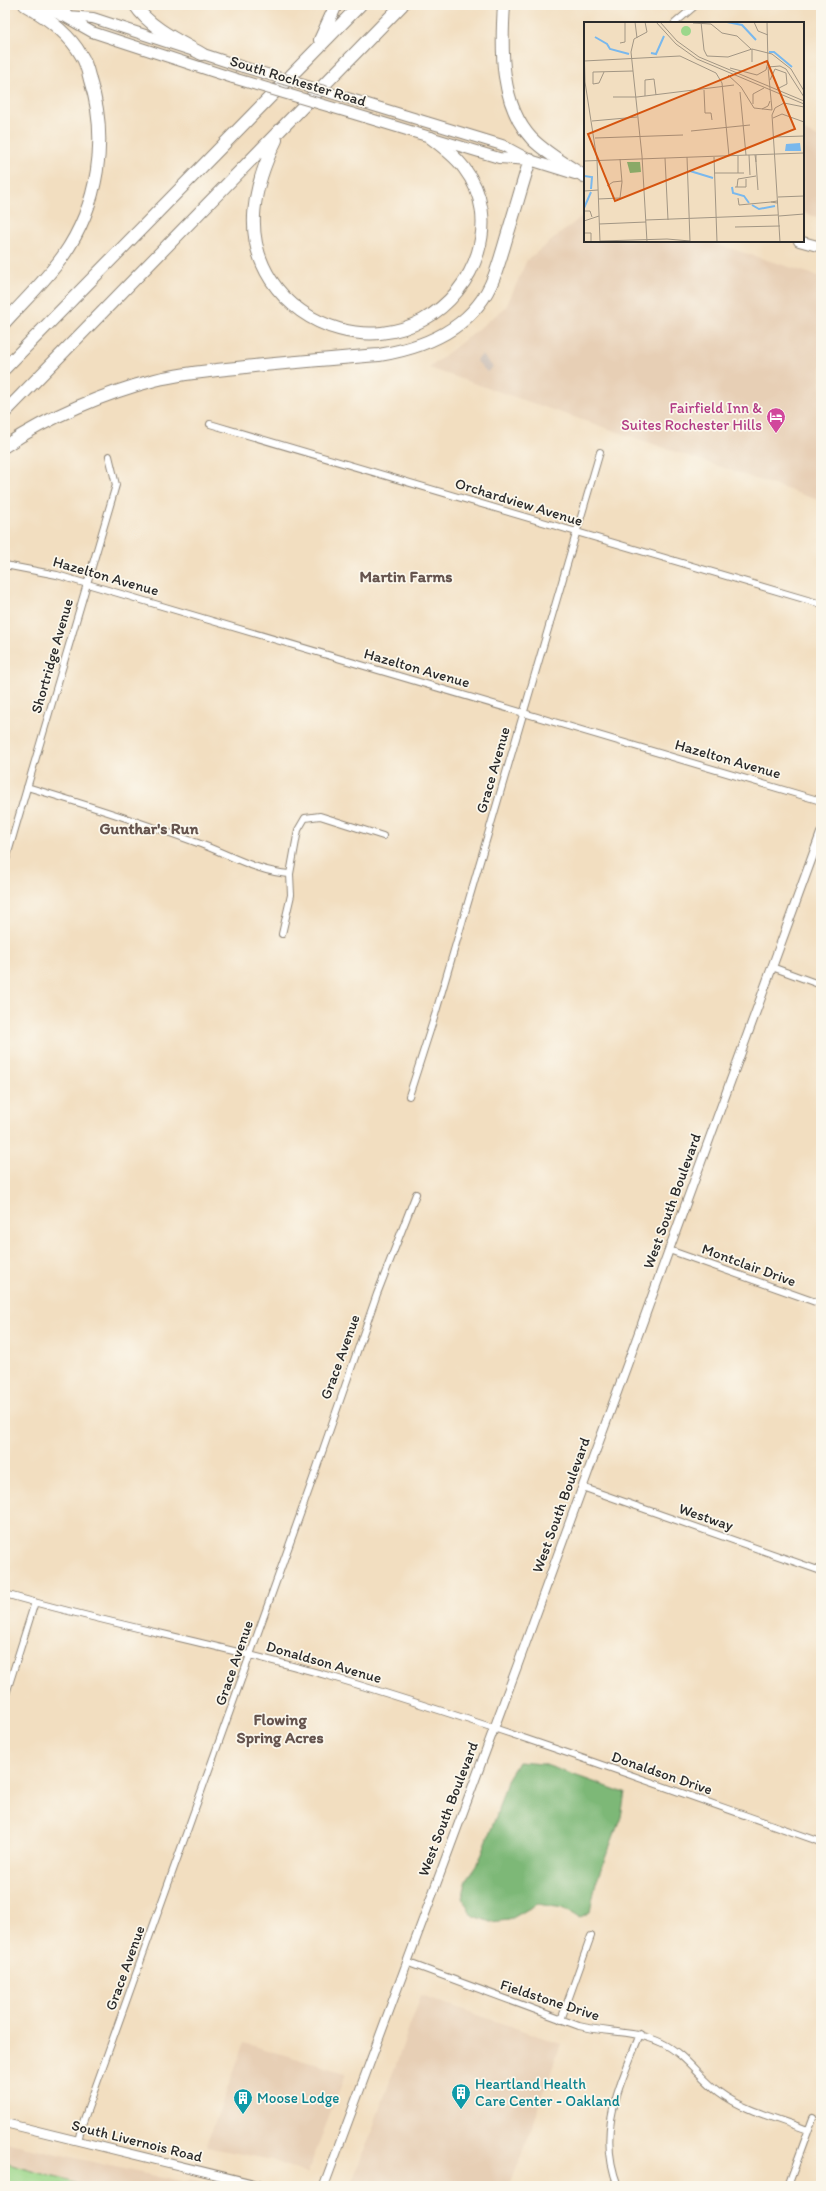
<svg xmlns="http://www.w3.org/2000/svg" width="826" height="2191" font-family="Itim,sans-serif">
<rect width="100%" height="100%" fill="#fbf7ec"/>
<filter id="ink" filterUnits="userSpaceOnUse"><feTurbulence type="fractalNoise" baseFrequency=".025" numOctaves="2"/><feDisplacementMap in="SourceGraphic" scale="8" xChannelSelector="R" yChannelSelector="G"/><feConvolveMatrix kernelMatrix="1 2 1 2 8 2 1 2 1" color-interpolation-filters="sRGB"/></filter>
<filter id="wash" filterUnits="userSpaceOnUse"><feTurbulence type="fractalNoise" baseFrequency=".012" numOctaves="4" result="noise"/><feDisplacementMap in="SourceGraphic" scale="16" xChannelSelector="R" yChannelSelector="G"/><feGaussianBlur stdDeviation="0.9" result="paint"/><feColorMatrix in="noise" values="0 0 0 0 0 0 0 0 0 0 0 0 0 0 0 0 0 1.4 0 .05"/><feComposite in="paint" operator="in"/></filter>
<g filter="url(#wash)">
<rect width="100%" height="100%" fill="#f2dec0"/>
<!-- built -->
<path fill="#e7cfb5" d="M803,131L821,138V218L803,213Z
M585,214V241H706L821,277V501L429,368L506,307L527,260Z
M421,1995L561,2044L510,2186H349L361,2161Z
M244,2043L346,2073L307,2174L272,2160L206,2147Z
M5,2142L185,2183L191,2179L216,2186H5Z"/>
<!-- industrial -->
<path fill="#cdc2b9" d="M482,355L493,367L487,372L476,360Z"/>
<!-- green -->
<path fill="#9cd78b" stroke="#64815b" d="M5,2163L86,2186H5Z"/>
<!-- forest -->
<path fill="#7db877" stroke="#547251" d="M518,1762L543,1764L625,1793L621,1817L596,1882L590,1912L579,1918L563,1908L537,1904L509,1920L490,1922L472,1915L462,1897L467,1880L477,1866L497,1814L507,1780Z"/>
</g>
<g filter="url(#ink)">
<g fill="none" stroke-linecap="round" stroke-linejoin="round">
<defs>
<path id="minor" d="M675,23L696,5
M210,424L821,604
M5,565L57,575L821,801
M27,787C84,804 140,822 195,842C227,853 256,872 290,874L298,830L305,818L320,816L383,836
M5,863L116,485L109,456
M282,934L291,895L290,874
M772,967L821,985
M409,1096L435,1015L600,452
M669,1250L821,1304
M582,1487L821,1571
M5,1594C112,1625 222,1645 329,1676C495,1725 658,1785 821,1842
M5,1697L35,1602
M406,1962L579,2026C606,2033 635,2030 662,2043C685,2054 699,2077 719,2092C744,2111 779,2119 808,2130
M561,2020L591,1936
M78,2141L82,2125L310,1487L377,1294L416,1194
M618,2186C596,2130 620,2086 640,2034
M788,2186L813,2118"/>
<path id="tertiary" d="M5,2123L262,2186
M324,2186L518,1664L821,833"/>
<path id="primary" d="M35,5L62,15L92,32L233,78
M67,16L93,18L243,67
M361,102L502,145L528,159
M351,113L499,158L530,160L575,174
M799,241L821,247"/>
<path id="motorway" d="M135,5C150,28 179,41 202,54
M504,5C501,49 500,105 532,139C547,154 567,165 584,176
M62,15L66,5
M320,40L336,5
M276,140C254,185 242,235 271,280C303,329 371,349 423,320C476,291 503,219 464,168C455,156 443,147 431,138
M5,322C24,301 46,280 63,256C98,206 109,139 90,80C88,72 86,62 81,55C69,33 46,17 25,5
M5,368L360,5
M5,412L402,5
M5,446C48,417 105,393 155,380C187,372 221,370 254,366C296,362 337,358 379,355C428,347 475,327 494,277C499,264 503,250 507,236C515,211 522,185 530,160"/>
</defs>
<!-- minor casing -->
<use href="#minor" stroke="#8e8476" stroke-width="8"/>
<!-- tertiary casing -->
<use href="#tertiary" stroke="#8e8476" stroke-width="10"/>
<!-- primary casing -->
<use href="#primary" stroke="#8e8476" stroke-width="12"/>
<!-- motorway casing -->
<use href="#motorway" stroke="#8e8476" stroke-width="14"/>
<!-- minor -->
<use href="#minor" stroke="#fff" stroke-width="6"/>
<!-- tertiary -->
<use href="#tertiary" stroke="#fff" stroke-width="8"/>
<!-- primary -->
<use href="#primary" stroke="#fff" stroke-width="10"/>
<!-- motorway -->
<use href="#motorway" stroke="#fff" stroke-width="12"/>
<defs>
<path id="primary-bridge" d="M243,67L361,102
M233,78L351,113"/>
</defs>
<!-- primary-bridge casing -->
<use href="#primary-bridge" stroke="#8e8476" stroke-width="12" stroke-linecap="butt"/>
<!-- primary-bridge -->
<use href="#primary-bridge" stroke="#fff" stroke-width="10"/>
</g>
</g>
<!-- icons -->
<defs>
<symbol id="hotel-pin" viewBox="-11 -11 22 30"><path d="M0 17L-7.5 6A9.5 9.5 0 1 1 7.5 6Z" fill="#d1479c" stroke="#fbf7ec"/><path d="M-6-4.5h1.5V1H6V5H4.5V3h-9V5H-6ZM-4 0a1.8 1.8 0 1 1 3.6 0ZM.5 0V-2.5h3Q6-2.5 6 0Z" fill="#fff"/></symbol>
<symbol id="building-pin" viewBox="-11 -11 22 30"><path d="M0 17L-7.5 6A9.5 9.5 0 1 1 7.5 6Z" fill="#0f9aa8" stroke="#fbf7ec"/><path d="M-4-6H4V6H1V3H-1V6H-4ZM-2.5-4.3h1.7v1.8h-1.7ZM.8-4.3h1.7v1.8H.8ZM-2.5-1h1.7V.8h-1.7ZM.8-1h1.7V.8H.8Z" fill="#fff"/></symbol>
</defs>
<g fill-rule="evenodd">
<use href="#hotel-pin" x="765" y="406" width="22" height="30"/>
<use href="#building-pin" x="450" y="2082" width="22" height="30"/>
<use href="#building-pin" x="232" y="2087" width="22" height="30"/>
</g>
<g text-anchor="middle" stroke-width="3.5" stroke-linejoin="round" paint-order="stroke">
<!-- street labels -->
<g font-size="15" fill="#2b2b2b" stroke="#fbf7ec">
<text transform="translate(298 81) rotate(17)" y="5">South Rochester Road</text>
<text transform="translate(519 502) rotate(17)" y="5">Orchardview Avenue</text>
<text transform="translate(106 576) rotate(16)" y="5">Hazelton Avenue</text>
<text transform="translate(52 656) rotate(-74)" y="5">Shortridge Avenue</text>
<text transform="translate(417 668) rotate(16)" y="5">Hazelton Avenue</text>
<text transform="translate(728 759) rotate(16)" y="5">Hazelton Avenue</text>
<text transform="translate(493 770) rotate(-74)" y="5">Grace Avenue</text>
<text transform="translate(672 1201) rotate(-70)" y="5">West South Boulevard</text>
<text transform="translate(749 1265) rotate(20)" y="5">Montclair Drive</text>
<text transform="translate(340 1357) rotate(-70)" y="5">Grace Avenue</text>
<text transform="translate(561 1505) rotate(-70)" y="5">West South Boulevard</text>
<text transform="translate(706 1517) rotate(19)" y="5">Westway</text>
<text transform="translate(324 1662) rotate(16)" y="5">Donaldson Avenue</text>
<text transform="translate(234 1663) rotate(-71)" y="5">Grace Avenue</text>
<text transform="translate(662 1773) rotate(19)" y="5">Donaldson Drive</text>
<text transform="translate(448 1809) rotate(-69)" y="5">West South Boulevard</text>
<text transform="translate(125 1968) rotate(-70)" y="5">Grace Avenue</text>
<text transform="translate(550 2000) rotate(18)" y="5">Fieldstone Drive</text>
<text transform="translate(137 2141) rotate(14)" y="5">South Livernois Road</text>
</g>
<!-- hotel labels -->
<g font-size="15" fill="#b23c85" stroke="#fbf7ec" text-anchor="end">
<text x="762" y="413">Fairfield Inn &amp;<tspan x="762" dy="17">Suites Rochester Hills</tspan></text>
</g>
<!-- culture labels -->
<g font-size="15" fill="#0d838f" stroke="#fbf7ec" text-anchor="start">
<text x="475" y="2089">Heartland Health<tspan x="475" dy="17">Care Center - Oakland</tspan></text>
<text x="257" y="2103">Moose Lodge</text>
</g>
<!-- neighbourhood labels -->
<g font-size="16" font-weight="bold" fill="#65544e" stroke="#fbf7ec">
<text x="406" y="582">Martin Farms</text>
<text x="149" y="834">Gunthar's Run</text>
<text x="280" y="1725">Flowing<tspan x="280" dy="18">Spring Acres</tspan></text>
</g>
</g>
<!-- overview -->
<g transform="translate(584 22)">
<rect width="220" height="220" fill="#f2dec0"/>
<path d="M97 9a5 5 0 1 1 10 0a5 5 0 1 1-10 0Z" fill="#9cd78b"/>
<path d="M43,140H56L57,150L46,151Z" fill="#7db877"/>
<path d="M216,121L217,129H201L202,122Z" fill="#79b8ed"/>
<path fill="none" stroke="#79b8ed" stroke-width="2" d="M143,0L158,3L172,18M11,15L23,22L26,27L45,32M185,30H190L208,45M67,31L72,32L80,14M106,149L129,156M0,154L8,155L7,167M148,165L149,171L160,174L165,181M168,183L175,187L191,184M0,186L7,170"/>
<path fill="none" stroke="#a29684" stroke-width="1" d="M51,0L53,16M61,0L63,10L50,17L47,30L58,134L63,220M72,0L92,22L113,37L220,82M76,0L93,19L115,35L220,79M117,0L120,28L123,34L144,35L168,27L188,32L207,47L220,69M170,0L174,9L184,13M183,0L184,42M109,1L127,2L138,11L153,14L167,27M0,20L1,60L13,138L16,220M36,21L41,20V0M168,27V40M0,39L96,34L132,51L138,61L145,134M184,45L188,88M184,45L196,44L202,47L220,75M146,46L173,53L182,48L184,40M20,50L15,61L9,62V50H10L49,49M144,53L157,65L170,86L188,88M186,58L191,47L202,51L203,62L193,67M120,68L121,91H127L128,98M156,70L162,133M61,74V58L70,57L72,73M29,75H53L150,63M169,82V72L180,66M178,87L184,84L186,79M188,93L196,220M188,93L191,86L200,81L220,85M189,96L198,92L220,100M8,99L53,95M107,109L166,103M190,115L220,114M11,116L99,113M165,133L166,153M171,133L172,140V133M103,135L106,219M130,135L133,220M81,136L84,198M0,139L220,131M172,140L174,168M130,151H160M154,151V134M23,164L29,160L38,159M151,165H162V157M153,165L154,157L172,154M0,169L14,168M194,175L220,174M36,176L38,160L36,137M154,176L155,183L187,180M14,177L36,176M193,181L187,180L193,179M0,189H6L8,195M195,194L220,192M62,198L194,193M0,199L15,194M15,202L62,200M151,205L196,204M0,211H7V220M16,219L83,217L106,219"/>
<path fill="#d5540f" fill-opacity="0.15" stroke="#d5540f" stroke-width="2" d="M183,39L211,107L31,179L4,112Z"/>
<rect width="220" height="220" fill="none" stroke="#2b2b2b" stroke-width="2"/>
</g>
<!-- margin -->
<rect width="826" height="2191" fill="none" stroke="#fbf7ec" stroke-width="20"/>
</svg>
